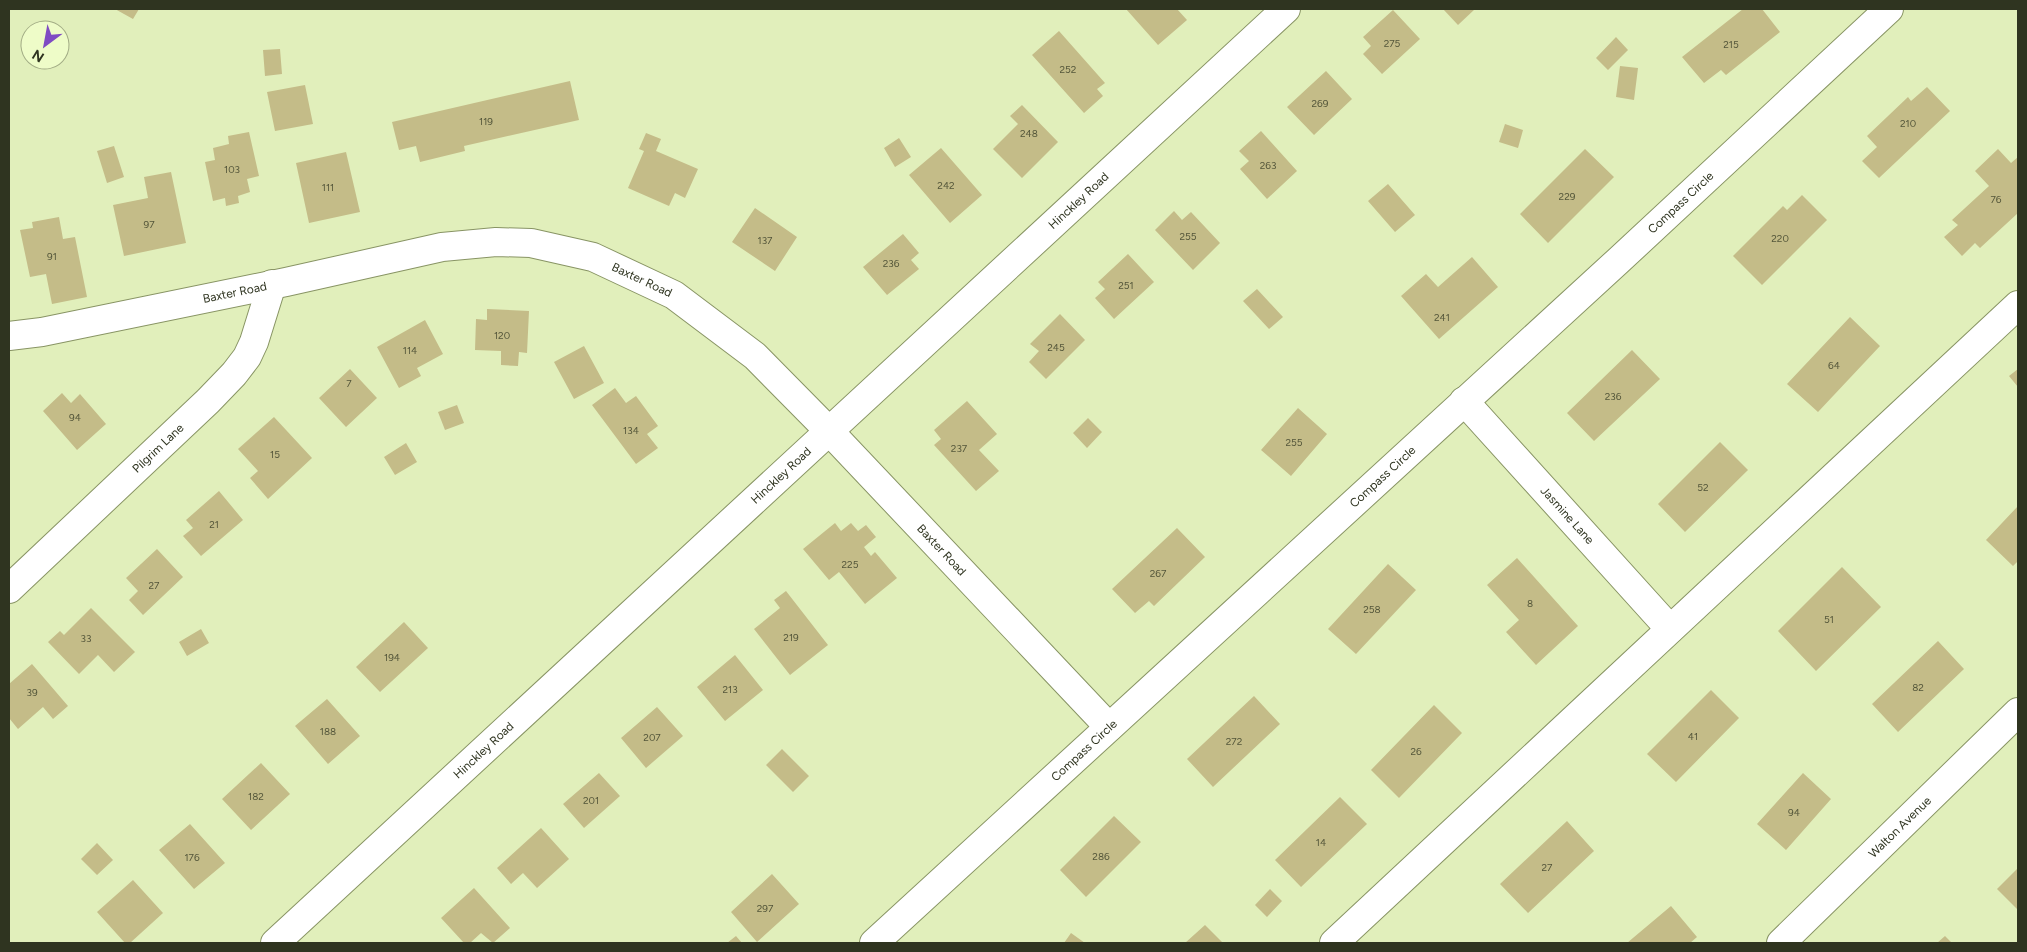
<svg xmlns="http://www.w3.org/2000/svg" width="2027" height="952" font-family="Figtree,sans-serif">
<rect width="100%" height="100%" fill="#e1efbb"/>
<!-- building -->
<path fill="#c4bc88" d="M115,9H139L133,19Z
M1126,9H1177L1187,20L1158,45Z
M1443,9H1475L1458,25Z
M1743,9H1762L1780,32L1726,75L1721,70L1704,83L1682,57Z
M1393,10L1420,39L1382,74L1363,54L1371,46L1363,37Z
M1059,31L1105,83L1097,89L1103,96L1084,113L1032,55Z
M1616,37L1628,50L1608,70L1596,58Z
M280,49L282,74L265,76L263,50Z
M1620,66L1638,68L1634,100L1616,97Z
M1326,71L1352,99L1314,135L1287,107Z
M570,81L579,120L464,146L465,151L420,162L416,146L399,150L392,122Z
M305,85L313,124L275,131L267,92Z
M1927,87L1950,111L1879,178L1862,161L1877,147L1867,136L1908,97L1911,101Z
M1022,105L1058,142L1022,178L993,149L1018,124L1010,116Z
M1505,124L1523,130L1518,148L1499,142Z
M1261,131L1297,171L1267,199L1240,169L1249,161L1239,151Z
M249,132L259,176L247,179L250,192L238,196L239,203L226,206L225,198L213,201L205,162L215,160L213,148L229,144L228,136Z
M646,133L661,139L656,151L698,169L685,198L675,193L669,206L628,188L644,151L639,149Z
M899,138L911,157L895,167L884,148Z
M114,146L124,177L107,183L97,151Z
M941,148L982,195L950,223L909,175Z
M1585,149L1614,177L1548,243L1520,214Z
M1998,149L2011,163L2018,157V213L1980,248L1975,243L1962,256L1944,237L1958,225L1952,220L1989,186L1975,171Z
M346,152L360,212L309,223L296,163Z
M171,172L186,243L124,256L113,205L148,198L144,177Z
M1388,184L1415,215L1395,232L1368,201Z
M1802,195L1827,220L1762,285L1733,256L1783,206L1787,210Z
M755,208L797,237L775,271L732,242Z
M1174,211L1182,220L1191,212L1220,243L1193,270L1155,230Z
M59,217L63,239L75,237L87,297L52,304L46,274L30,277L20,230L33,228L32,222Z
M903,234L919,253L911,260L919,269L887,295L863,267Z
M1128,254L1154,282L1114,319L1095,298L1105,289L1098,282Z
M1472,257L1498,287L1439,339L1401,296L1426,274L1438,287Z
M1257,289L1283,317L1269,329L1243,301Z
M487,309L529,311L527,353L519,352L518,366L501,365V351L475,350L476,319L487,320Z
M1060,314L1085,340L1046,379L1029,362L1039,351L1030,344Z
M1850,317L1880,346L1818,412L1787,384Z
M425,320L443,354L417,368L421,376L399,388L377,347Z
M584,346L604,383L574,399L554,362Z
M1632,350L1660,379L1594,441L1567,413Z
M350,369L377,398L346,427L319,398Z
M2018,369V387L2009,376Z
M615,388L626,403L636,396L658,426L647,434L658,448L636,464L592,405Z
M62,393L71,403L80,394L106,424L77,450L43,411Z
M967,401L997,434L979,450L999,471L976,491L934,445L941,439L934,430Z
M457,405L464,423L445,430L438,412Z
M1298,408L1327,434L1291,476L1261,450Z
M274,417L312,458L268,499L250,478L258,471L238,449Z
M1088,418L1102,432L1087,448L1073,433Z
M1720,442L1748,470L1685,532L1658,504Z
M406,443L417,462L395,475L384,457Z
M219,491L243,520L201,556L183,536L193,528L186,520Z
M2018,506V561L2013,566L1986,540Z
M835,523L841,531L851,523L858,531L866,525L876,537L864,547L871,556L875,552L897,578L865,604L839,572L829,580L803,549Z
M1177,528L1205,557L1154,606L1149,601L1135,613L1112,589Z
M157,549L183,577L143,615L129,600L138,591L126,578Z
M1517,558L1578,626L1536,665L1506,632L1519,620L1487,585Z
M1388,564L1416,590L1356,654L1328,629Z
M1842,567L1881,607L1816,671L1778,631Z
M786,591L828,645L790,675L754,629L780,608L774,600Z
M91,608L135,652L114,672L98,655L79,674L48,642L60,631L64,635Z
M404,622L428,648L380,692L356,667Z
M201,629L209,643L187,656L179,642Z
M1938,641L1964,669L1898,732L1872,704Z
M735,655L763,690L725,721L697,687Z
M32,664L68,706L53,719L43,707L18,729L9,718V684Z
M1711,690L1739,718L1676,782L1647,754Z
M1254,696L1280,724L1213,787L1187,759Z
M327,699L360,736L328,764L295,726Z
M1434,705L1462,733L1399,798L1371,770Z
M657,707L683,736L646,768L621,738Z
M782,749L809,776L793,792L766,765Z
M261,763L290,794L251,830L222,799Z
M599,773L620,796L584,828L563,804Z
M1803,773L1831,799L1786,850L1757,824Z
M1340,797L1367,824L1301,887L1275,860Z
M1114,816L1141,842L1086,897L1060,870Z
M1567,821L1594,851L1528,913L1500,884Z
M190,824L225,863L194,889L159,850Z
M541,828L569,859L537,888L523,873L511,884L497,868Z
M97,843L113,860L97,875L81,859Z
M2018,868V910L1997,889Z
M772,874L799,904L757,942L731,912Z
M133,880L163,913L130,943H125L97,912Z
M474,888L510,928L493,943L481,933L470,943H464L441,918Z
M1270,889L1282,901L1267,917L1255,905Z
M1671,906L1697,937L1690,943H1627Z
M1205,925L1223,943H1185Z
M1071,933L1085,943H1064Z
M736,936L742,943H727Z
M1945,936L1952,943H1937Z"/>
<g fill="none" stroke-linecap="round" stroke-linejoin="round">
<defs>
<g id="minor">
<path id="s1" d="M9,336L42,332L286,282L442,247L496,242L531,243L593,257L674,295L755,356L830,432L1109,727"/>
<path id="s2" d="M1464,401L1670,629"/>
<path id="s3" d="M9,589L208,401L234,374L247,357L254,342L272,284"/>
<path id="s4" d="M275,943L1286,9"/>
<path id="s5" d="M874,943L1618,261L1889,9"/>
<path d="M1334,943L2018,305"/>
<path id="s6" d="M1781,943L2018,712"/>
</g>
</defs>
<!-- minor casing -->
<use href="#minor" stroke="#889464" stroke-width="30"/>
<!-- minor -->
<use href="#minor" stroke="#fff" stroke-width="28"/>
</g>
<g text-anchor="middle" stroke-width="4.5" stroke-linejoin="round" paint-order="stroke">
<!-- number labels -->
<g font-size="10" fill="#54563a">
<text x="1392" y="47">275</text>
<text x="1731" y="48">215</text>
<text x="1068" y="73">252</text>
<text x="1320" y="107">269</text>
<text x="486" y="125">119</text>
<text x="1908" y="127">210</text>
<text x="1029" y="137">248</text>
<text x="1268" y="169">263</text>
<text x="232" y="173">103</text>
<text x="946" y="189">242</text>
<text x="328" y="191">111</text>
<text x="1567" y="200">229</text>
<text x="1996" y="203">76</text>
<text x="149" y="228">97</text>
<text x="1188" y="240">255</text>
<text x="1780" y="242">220</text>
<text x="765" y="244">137</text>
<text x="52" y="260">91</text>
<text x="891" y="267">236</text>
<text x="1126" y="289">251</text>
<text x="1442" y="321">241</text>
<text x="502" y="339">120</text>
<text x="1056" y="351">245</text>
<text x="410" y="354">114</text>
<text x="1834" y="369">64</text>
<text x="349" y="387">7</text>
<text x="1613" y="400">236</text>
<text x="75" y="421">94</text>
<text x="631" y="434">134</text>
<text x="1294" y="446">255</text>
<text x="959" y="452">237</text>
<text x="275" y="458">15</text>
<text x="1703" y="491">52</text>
<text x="214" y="528">21</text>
<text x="850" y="568">225</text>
<text x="1158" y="577">267</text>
<text x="154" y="589">27</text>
<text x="1530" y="607">8</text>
<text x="1372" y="613">258</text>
<text x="1829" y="623">51</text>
<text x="791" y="641">219</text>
<text x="86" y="642">33</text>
<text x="392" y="661">194</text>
<text x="1918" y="691">82</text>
<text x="730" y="693">213</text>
<text x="32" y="696">39</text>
<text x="328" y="735">188</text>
<text x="1693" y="740">41</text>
<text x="652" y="741">207</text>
<text x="1234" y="745">272</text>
<text x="1416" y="755">26</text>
<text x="256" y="800">182</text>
<text x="591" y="804">201</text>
<text x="1794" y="816">94</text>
<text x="1321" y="846">14</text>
<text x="1101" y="860">286</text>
<text x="192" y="861">176</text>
<text x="1547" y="871">27</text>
<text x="765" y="912">297</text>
</g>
<!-- street labels -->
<g font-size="12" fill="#2f3420" stroke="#eefcc8">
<text dy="4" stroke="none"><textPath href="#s4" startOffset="1094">Hinckley Road</textPath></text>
<text dy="4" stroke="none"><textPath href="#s5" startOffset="1095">Compass Circle</textPath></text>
<text dy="4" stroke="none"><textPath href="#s1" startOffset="649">Baxter Road</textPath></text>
<text dy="4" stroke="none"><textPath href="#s1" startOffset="230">Baxter Road</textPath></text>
<text dy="4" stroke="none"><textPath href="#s3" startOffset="205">Pilgrim Lane</textPath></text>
<text dy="4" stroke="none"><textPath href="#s5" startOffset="690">Compass Circle</textPath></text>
<text dy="4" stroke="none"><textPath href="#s4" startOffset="689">Hinckley Road</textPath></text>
<text dy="4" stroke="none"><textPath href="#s2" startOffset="154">Jasmine Lane</textPath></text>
<text dy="4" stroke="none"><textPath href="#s1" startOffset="1055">Baxter Road</textPath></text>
<text dy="4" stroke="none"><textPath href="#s4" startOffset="284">Hinckley Road</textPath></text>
<text dy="4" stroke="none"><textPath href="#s5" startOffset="285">Compass Circle</textPath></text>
<text dy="4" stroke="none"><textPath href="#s6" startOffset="166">Walton Avenue</textPath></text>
</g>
</g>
<!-- border -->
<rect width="2027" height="952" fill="none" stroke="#2f3420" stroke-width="20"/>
<!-- north arrow -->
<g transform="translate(45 45) rotate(212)"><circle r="24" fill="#eefcc8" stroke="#a2ac85"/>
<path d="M0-4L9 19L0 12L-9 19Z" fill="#7f4bc3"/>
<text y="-8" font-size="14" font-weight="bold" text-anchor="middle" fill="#2f3420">N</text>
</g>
</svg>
